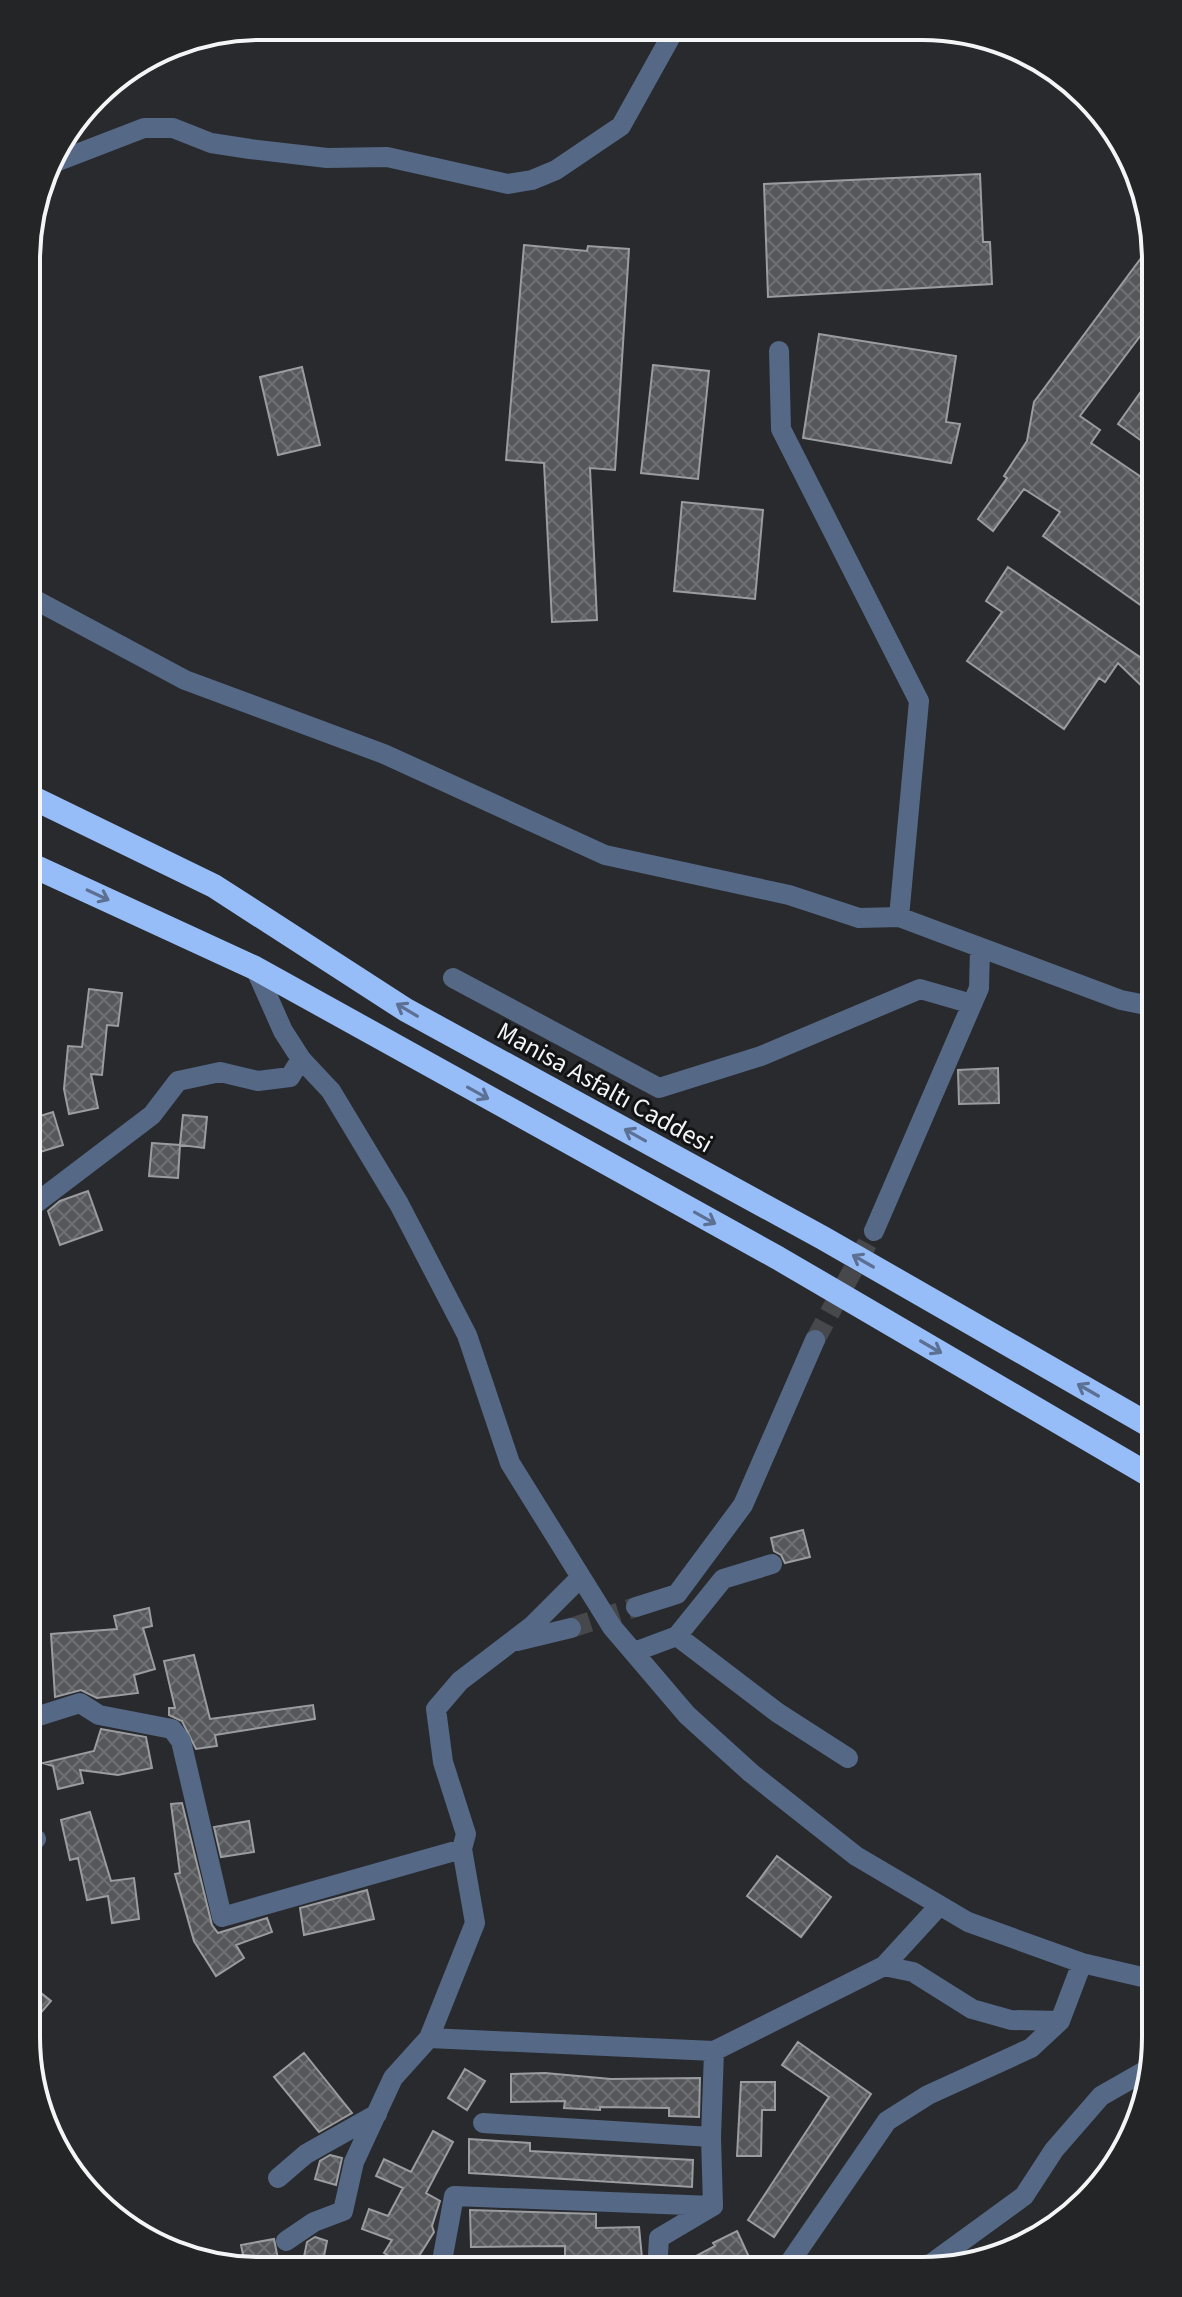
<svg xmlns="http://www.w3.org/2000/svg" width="1182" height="2297" font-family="'Source Sans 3',sans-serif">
<defs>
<pattern id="building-cross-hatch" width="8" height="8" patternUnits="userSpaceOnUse" patternTransform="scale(2)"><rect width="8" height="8" fill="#55575a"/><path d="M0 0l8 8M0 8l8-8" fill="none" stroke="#6e7072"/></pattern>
</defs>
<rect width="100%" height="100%" fill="#282a2d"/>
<!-- building -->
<path fill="url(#building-cross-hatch)" stroke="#9a9ca0" stroke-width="2" d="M980,174L983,242H990L992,284L768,297L764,184Z
M1153,242L1156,315L1080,416L1100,430L1091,443L1156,487V616L1043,536L1060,512L1024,489L993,531L978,519L1007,478L1004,476L1027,441L1034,402Z
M524,245L587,251L588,246L629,249L615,470L590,468L597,620L552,622L544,463L506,460Z
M819,334L956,356L946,422L960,424L951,463L803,438Z
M653,365L709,371L698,479L641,473Z
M302,367L320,445L278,455L260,377Z
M1142,390L1156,399V451L1118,424Z
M682,502L763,510L755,599L674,591Z
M1008,567L1156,668V700L1118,663L1105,682L1099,678L1064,729L967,661L1002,612L986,601Z
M89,989L122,993L118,1026L107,1025L102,1075L91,1074L98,1108L69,1114L64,1089L68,1046L82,1047Z
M998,1068L999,1103L959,1104L958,1070Z
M53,1112L63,1145L27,1156V1120Z
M183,1115L207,1117L204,1148L180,1145Z
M152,1143L180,1145L178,1178L149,1176Z
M88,1191L102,1230L60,1245L48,1211L60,1201Z
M803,1530L810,1557L785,1563L781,1555L774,1551L771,1538Z
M149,1608L152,1626L143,1628L155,1669L134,1675L138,1693L97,1698L81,1690L55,1697L51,1634L117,1629L114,1616Z
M194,1655L210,1719L313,1705L315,1719L215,1735L217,1746L196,1749L182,1721L169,1715V1708H175L164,1661Z
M101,1729L146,1737L152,1768L118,1775L80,1770L83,1783L58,1789L53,1766L43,1763L94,1751Z
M182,1803L212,1925L218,1933L267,1918L272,1932L236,1945L244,1958L216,1976L194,1941L175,1874L180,1873L171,1804Z
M90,1812L111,1881L134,1878L139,1919L112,1923L108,1896L87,1900L78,1858L70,1860L61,1820Z
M249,1821L254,1852L221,1857L214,1827Z
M777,1856L831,1897L801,1937L747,1896Z
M367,1890L374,1919L304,1935L300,1908Z
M26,1981L51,2001L38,2016L26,2006Z
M798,2042L871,2094L774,2237L748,2220L829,2097L782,2065Z
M304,2053L352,2113L319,2132L274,2077Z
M465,2069L485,2081L467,2110L448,2098Z
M545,2073L611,2079L700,2078L699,2117L669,2116V2108L600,2107V2110L564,2108L565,2101L511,2102V2074Z
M741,2082H775V2110H762L761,2156H737Z
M433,2131L453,2142L426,2193L440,2201L432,2226L434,2232L411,2269L384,2253L392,2240L362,2229L369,2209L388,2216L403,2188L376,2176L384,2159L411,2172Z
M469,2139L530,2143V2151L693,2160L692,2187L469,2173Z
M330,2155L342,2158L336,2185L315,2179L320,2161Z
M470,2210L596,2214V2228L639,2227L642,2258L565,2257V2246L471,2247Z
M737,2231L755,2270H670L715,2246L713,2243Z
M315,2237L327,2241L323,2261L304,2257L307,2242Z
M274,2239L280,2269H246L241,2245Z"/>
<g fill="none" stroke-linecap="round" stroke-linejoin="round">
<!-- minor-tunnel -->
<path stroke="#47484b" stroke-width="20" stroke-dasharray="20 10" stroke-linecap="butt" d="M815,1340L874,1231
M571,1628L636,1607"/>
<!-- minor -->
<path stroke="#556886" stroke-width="20" d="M48,165L144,128H173L211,143L250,149L327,158L387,157L508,184L532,180L556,170L621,126L675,29
M779,351L781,429L919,701L899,917
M28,596L185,680L384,754L605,855L789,895L859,918L899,917L1121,1000L1156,1007
M255,968L283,1031L301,1059L331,1091L399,1204L467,1335L510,1463L612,1627L687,1715L751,1773L856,1856L968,1922L1082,1963L1155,1980
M453,978L659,1088L761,1056L920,989L972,1004
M27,1210L152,1115L178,1081L220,1072L258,1081L290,1077L301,1059
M874,1231L979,988L980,948
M636,1607L677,1594L743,1505L815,1340
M677,1636L723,1579L772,1564
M517,1641L571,1628
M634,1652L677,1636L778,1713L848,1758
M26,1720L80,1703L99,1715L172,1729L181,1741L222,1917L462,1849
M26,1842L36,1839
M884,1966L939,1906
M429,2038L714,2051L884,1966L913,1972L972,2009L1011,2020L1060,2021
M483,2123L711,2137
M278,2178L306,2154L377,2114
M286,2241L314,2222L343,2211L354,2162L393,2078L429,2038L475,1923L462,1849L466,1834L443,1762L436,1709L460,1681L532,1626L581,1577
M465,2270L442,2261L454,2196L713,2206
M657,2270L659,2238L713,2206L711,2137L714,2051
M780,2271L788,2265L887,2121L928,2095L1031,2048L1060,2021L1082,1963
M921,2271L1024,2196L1054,2150L1101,2096L1150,2068"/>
<!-- highway -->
<path stroke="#97bdf9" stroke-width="24" d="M27,795L214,886L406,1010L823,1238L1156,1429
M27,863L255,968L778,1258L1156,1479"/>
</g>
<!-- one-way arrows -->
<defs><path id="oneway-shaft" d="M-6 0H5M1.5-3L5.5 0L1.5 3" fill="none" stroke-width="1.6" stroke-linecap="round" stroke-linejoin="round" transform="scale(2)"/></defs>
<g stroke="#5b7092">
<use href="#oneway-shaft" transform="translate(98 895) rotate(25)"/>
<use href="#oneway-shaft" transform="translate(407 1010) rotate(-149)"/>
<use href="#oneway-shaft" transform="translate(478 1093) rotate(29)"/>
<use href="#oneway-shaft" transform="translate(635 1135) rotate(-151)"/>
<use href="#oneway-shaft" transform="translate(705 1218) rotate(29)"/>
<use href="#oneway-shaft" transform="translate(863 1261) rotate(-150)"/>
<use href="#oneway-shaft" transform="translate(931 1347) rotate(30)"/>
<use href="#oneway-shaft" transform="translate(1088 1390) rotate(-150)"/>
</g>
<g text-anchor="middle" stroke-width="6" stroke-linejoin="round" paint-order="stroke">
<!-- street labels -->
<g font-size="26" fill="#f4f5f7" stroke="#121314">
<text transform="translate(605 1087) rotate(29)" y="9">Manisa Asfaltı Caddesi</text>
</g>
</g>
<!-- crop -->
<path d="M0 0H1182V2297H0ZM260 40H922A220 220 0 0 1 1142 260V2037A220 220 0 0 1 922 2257H260A220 220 0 0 1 40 2037V260A220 220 0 0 1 260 40Z" fill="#242526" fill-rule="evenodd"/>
<path fill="none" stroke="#f4f5f7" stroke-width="4" d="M260 40H922A220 220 0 0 1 1142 260V2037A220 220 0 0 1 922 2257H260A220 220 0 0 1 40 2037V260A220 220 0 0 1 260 40Z"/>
</svg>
